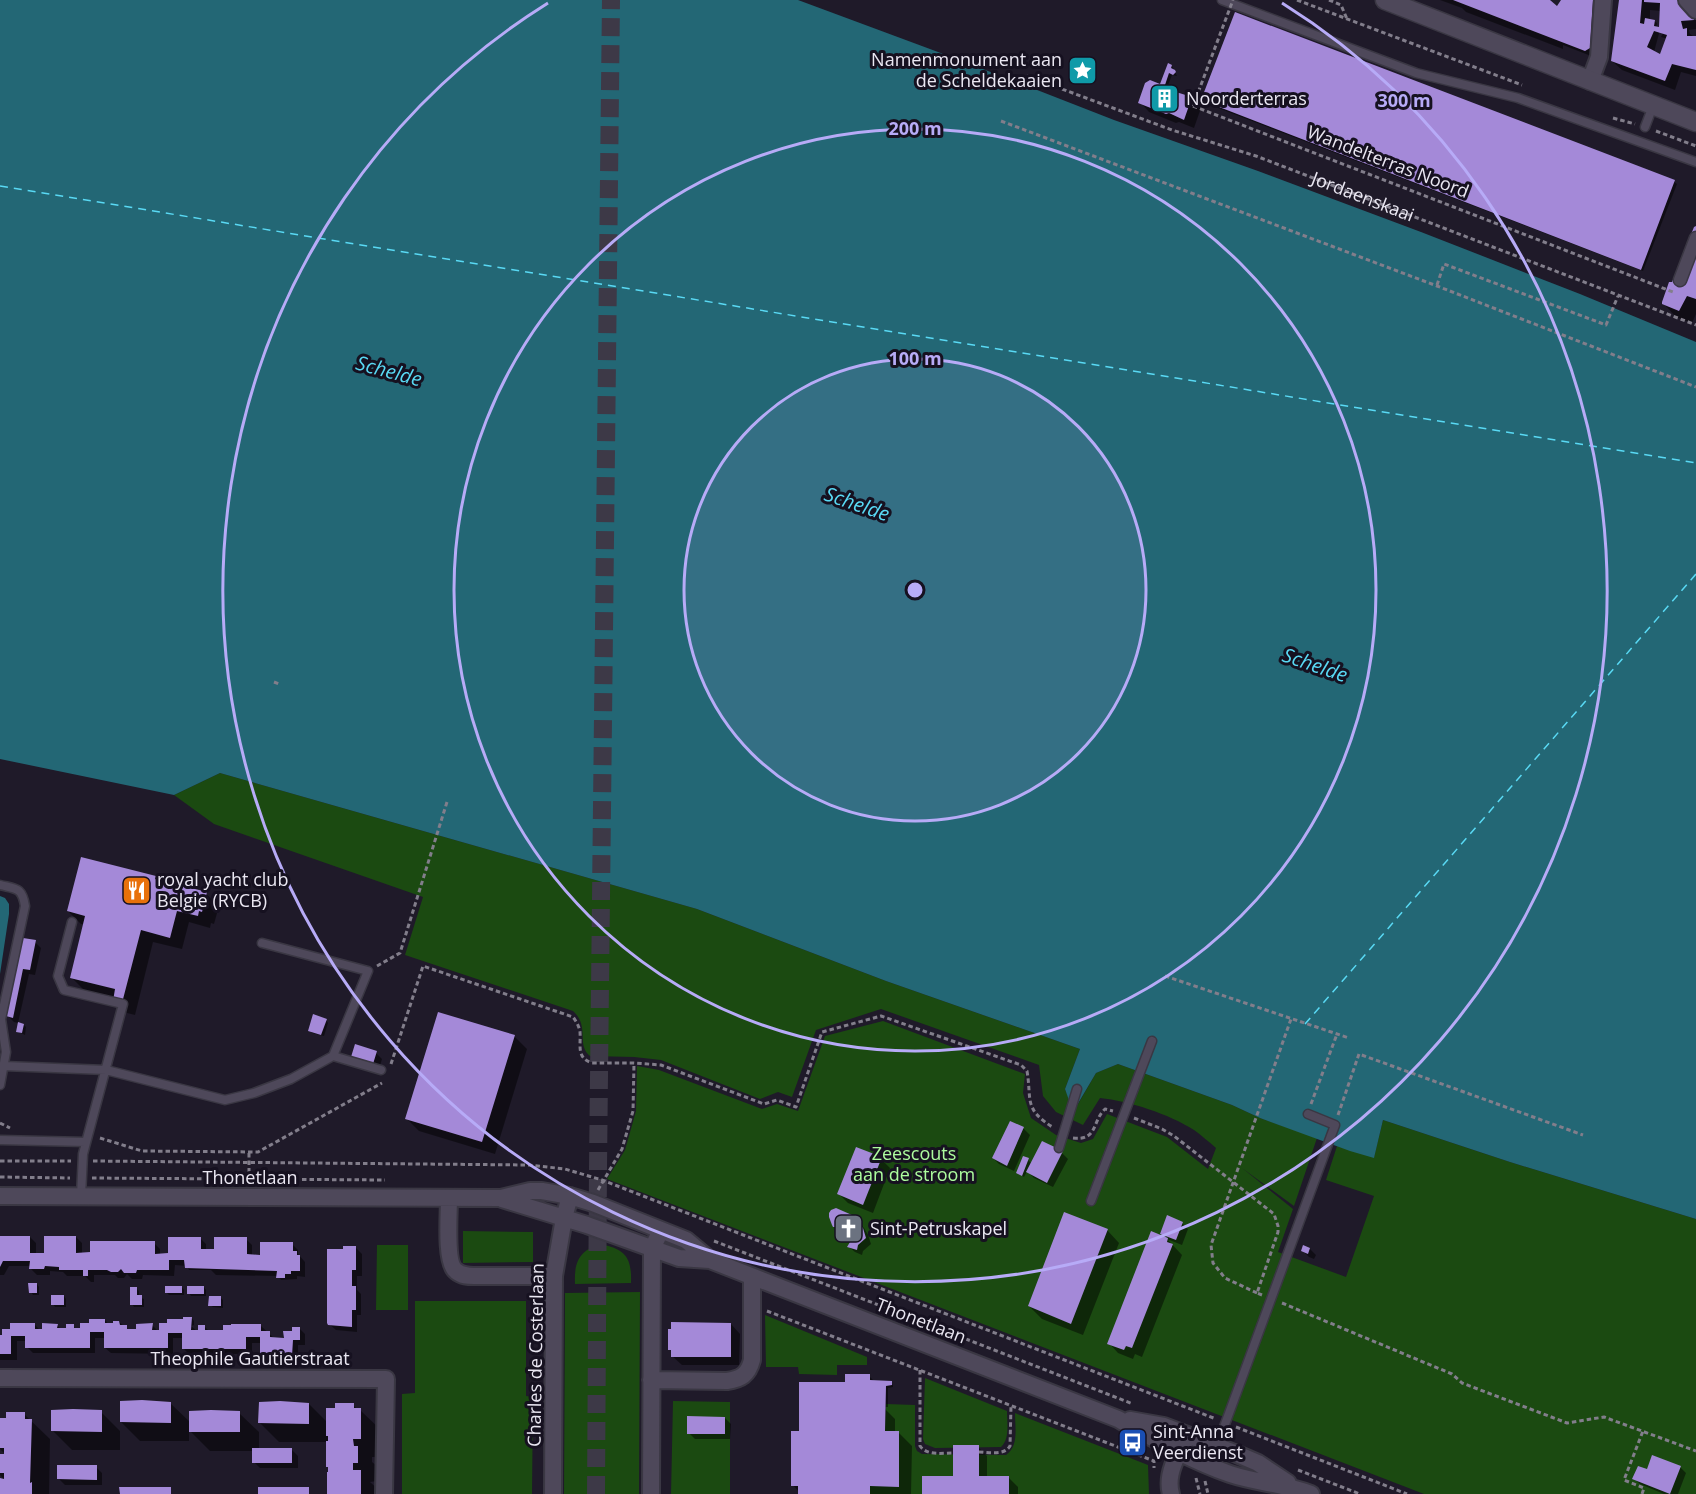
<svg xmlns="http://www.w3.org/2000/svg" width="1696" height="1494" font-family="'Open Sans',sans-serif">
<rect width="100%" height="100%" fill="#1f1a29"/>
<!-- green -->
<path fill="#1b4a11" d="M220,773L697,909L886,981L1080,1049L1065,1089L1074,1111L1096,1073L1118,1064L1232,1105L1260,1118L1317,1138L1294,1206L1242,1168L1293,1209L1278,1252L1346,1277L1374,1196L1326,1180L1337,1146L1374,1157L1383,1120L1510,1162L1696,1219V1494H1424L607,1179L625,1150L636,1111L637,1066L659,1070L762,1109L777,1104L798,1111L825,1036L883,1021L1025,1074L1023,1093L1031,1118L1056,1135L1081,1143L1093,1139L1107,1114L1167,1137L1208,1169L1216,1148C1209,1142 1201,1135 1194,1130C1169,1114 1129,1101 1100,1098L1083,1125L1056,1112L1043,1096L1039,1065L881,1009L816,1030L792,1097L778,1092L760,1099L661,1060L634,1057L590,1056C576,1045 590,1026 573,1011L405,955L423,897L214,824L174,795Z
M463,1231L533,1232V1262L463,1263Z
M600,1244C626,1249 632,1258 631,1283L575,1284C574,1262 579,1251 600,1244Z
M377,1245H408V1310H376Z
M640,1292L639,1494H564L565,1293Z
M415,1301H526V1396L533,1397L532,1494H402V1394L415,1393Z
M765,1315L867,1357V1365H837V1375L799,1374L798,1367H766Z
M925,1378L1007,1411C1007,1423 1010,1439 1001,1447L935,1448L925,1444L923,1439Z
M673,1401L730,1402V1494H671Z
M886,1404L915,1405V1446L917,1451L922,1454L1006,1455C1019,1446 1015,1428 1015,1413L1148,1465L1149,1494H870V1486H899V1432L885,1431Z"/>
<!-- water -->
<path fill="#236775" d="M0,0H798L965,62L1114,120L1258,171L1421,232L1580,294L1696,342V1219L1510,1162L1383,1120L1374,1158L1350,1151L1260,1118L1232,1105L1118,1064L1096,1073L1073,1112L1065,1089L1080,1049L886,981L697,909L220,773L174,795L0,759Z
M0,896L5,898L9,904V914L0,974Z"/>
<!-- shadow -->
<path fill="#0007" fill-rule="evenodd" d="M1440,0H1548L1557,8L1563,0H1603L1591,56L1563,45V49L1466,12L1462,8Z
M1620,0H1685L1688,10L1696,20V29L1689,30L1690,34L1696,38V76L1681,72L1675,90L1622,70L1612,61ZM1650,10L1661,11L1660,29L1656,28L1657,23L1654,21L1650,20ZM1660,30L1663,33L1661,37L1668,39L1661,56L1654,52Z
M1172,66L1177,76L1172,75L1167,88L1162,83Z
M1191,99L1201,108L1194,128L1179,122L1176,123L1149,112L1140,102Z
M1203,100L1674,182L1677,184L1643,271L1205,103Z
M1696,228V314L1692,323L1676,317L1664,304Z
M155,878L159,882L206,894L219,906L214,924L211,923L210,928L189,922L182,949L153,942L135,1015L127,1013L114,1000L115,998L84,990L71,977L85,924H81L68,911Z
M24,939L35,942L41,948L35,975L29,974L18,1023L14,1022L8,1016Z
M326,1020L328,1023L324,1036L312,1033L310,1030Z
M24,1025L26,1027L25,1035L17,1031Z
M514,1036L527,1049L495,1154L419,1131L407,1119Z
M376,1053L382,1059L379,1069L359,1062Z
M1010,1123L1024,1129L1030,1135L1014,1171L999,1164L993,1158Z
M1062,1153L1068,1159L1053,1187L1034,1178L1027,1171L1024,1177L1018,1173L1028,1160L1032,1164Z
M881,1159L890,1168L873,1213L848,1203L839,1194Z
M848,1214L864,1228L868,1235L871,1244L863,1251L862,1255L855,1252L849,1247L851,1244L837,1229Z
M1168,1217L1182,1223L1188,1229L1182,1245L1167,1239L1182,1255L1142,1357L1135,1354L1133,1359L1118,1353L1109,1343L1152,1233L1167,1239L1162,1233Z
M1107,1230L1119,1243L1083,1335L1042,1319L1029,1306Z
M0,1237H30L36,1243V1254H45L76,1237L82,1243V1254L154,1243L160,1249V1255L170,1254L200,1238L206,1244V1250L216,1251L246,1239L252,1245V1256H262L292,1244L298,1250V1254L305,1262V1277L297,1276V1279L281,1280L278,1276L216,1275L211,1270H189L187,1266L175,1265L174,1276L143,1275L142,1279H132L127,1274L124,1278H118L115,1275H94V1282H91L85,1276H67L63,1272L50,1271V1275H37L31,1269V1266H9L4,1275H0Z
M356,1248L362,1254V1276H357V1290L361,1294V1315H357V1332L336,1330L328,1323L344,1250Z
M1310,1249L1316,1255L1314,1259L1309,1257L1303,1251Z
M37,1284L39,1287V1295H33L31,1292Z
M182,1287L184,1290V1295H169L166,1292Z
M204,1287L206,1290V1296H191L189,1293Z
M137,1289L139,1291V1297L144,1299V1307H134L132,1304Z
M64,1296L66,1299V1307H55L53,1304Z
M220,1297L223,1300V1308L213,1307L210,1305Z
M192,1318L194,1321V1325L191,1326L197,1331L205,1327L209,1331H225L261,1326L275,1339H285L299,1328L305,1334V1345H298V1362L268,1361L262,1355V1343H252V1354H189L183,1348V1338H173V1354L111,1353L105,1348V1338H95V1353H33L27,1347V1341H17V1360H0V1336L34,1324L40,1330L57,1325L62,1330L73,1326L77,1330L105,1320L109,1325L119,1322L130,1331L152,1325L160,1333Z
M731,1324L740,1334L739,1365H682L672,1356Z
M869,1376L875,1382H890L893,1385V1387L888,1388V1407H883L895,1419V1433H899L912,1446L911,1494H799V1492L793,1485L800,1433L847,1383Z
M170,1403L191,1423L239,1413L259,1432V1450H292L298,1456V1468H260L254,1462V1451H210L189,1430V1441H140L121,1422Z
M309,1404L328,1423L353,1405L358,1410H360L380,1429V1457H372V1462L377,1466V1481L370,1482L380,1491V1494H328L330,1469L327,1466V1442H279L260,1423Z
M101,1412L120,1431V1450H72L52,1430Z
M24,1414L50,1439L49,1494H0V1480H5L0,1475V1456H7L0,1449V1419H7Z
M725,1418L731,1424L730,1439H695L689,1433Z
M978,1447L987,1456V1477L1009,1478L1018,1487V1494H924L954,1477Z
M96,1467L102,1473V1485H65L59,1479Z
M1680,1467L1686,1473L1678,1494H1664L1640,1484L1634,1478L1647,1471Z"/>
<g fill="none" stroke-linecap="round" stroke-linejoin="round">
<!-- ferry -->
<path stroke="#59d9f4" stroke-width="1.5" stroke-dasharray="8 6" stroke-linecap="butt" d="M0,186L1696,463
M1305,1024L1696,574"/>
</g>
<!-- building -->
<path fill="#a489d8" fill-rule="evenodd" d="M1453,0H1550L1557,6L1561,0H1593L1590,48L1585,51Z
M1619,0H1642L1640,23L1644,24L1645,18L1655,20L1654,26L1659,27L1660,3L1644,2V0H1680L1694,16V20L1681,21L1683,29L1687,28V36H1696V70L1672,64L1665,81L1611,61ZM1654,31L1667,35L1660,54L1647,47Z
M1235,12L1675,180L1641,270L1201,100Z
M1168,63L1172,65L1171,68L1175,70L1176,72L1173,75L1169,73L1165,85L1176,90V92L1192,97L1184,120L1169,113L1166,114L1138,103L1145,83L1150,80L1160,84Z
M1696,226V299L1687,296L1679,311L1662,304V302L1669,282H1672L1694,227Z
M81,857L156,876L155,879L207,892L202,912L199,911L198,916L177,911L170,938L141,930L122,1003L113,1001L115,989L70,978L85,916L67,911Z
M23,938L36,940L30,970L23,969L13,1018L6,1016Z
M438,1012L515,1035L482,1142L405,1119Z
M313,1014L327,1019L321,1035L308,1031Z
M18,1022L24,1024L22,1033L16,1032Z
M355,1044L377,1051L373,1064L351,1057Z
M1010,1121L1024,1127L1007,1166L992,1158Z
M1042,1141L1063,1151L1047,1183L1026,1172Z
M856,1147L882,1157L863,1205L837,1194Z
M1023,1156L1029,1158L1022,1176L1016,1173Z
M836,1208L852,1215L863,1228L866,1238L858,1245L857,1250L847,1247L850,1242L847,1241L846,1238L843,1239V1235L840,1236V1233H838V1230H835L836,1227H833L832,1225L829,1217V1213L831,1210Z
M1064,1212L1108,1229L1071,1324L1028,1306Z
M1167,1215L1183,1222L1176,1240L1160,1234Z
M1151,1231L1168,1238L1167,1242L1173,1244L1132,1348L1126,1346L1124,1350L1107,1344Z
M0,1236H30V1253H44V1236H76V1253L90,1252V1241H155V1254L168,1253V1237H201V1249H214V1237H247V1254L260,1255V1242H293V1251H297V1255H300V1271H291V1274H285V1278H276L277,1271L185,1268L184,1260H169V1270H137L136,1273H124L121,1269L118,1272H111L107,1270H88V1276H83V1270H59V1267L45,1266L44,1269H29L30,1261H3L0,1267Z
M1303,1245L1310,1248L1308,1254L1301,1251Z
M343,1246H356V1270H352V1286H356V1310H352V1327L328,1325L327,1323V1249H343Z
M28,1283H37V1293H29Z
M165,1286H182V1293H165Z
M187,1286H204V1294H187Z
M130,1287H137V1295H142V1305H130Z
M51,1295H64V1305H51Z
M209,1296H221V1306H208Z
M183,1317H192L191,1330H198V1325H205V1330H223V1325H231V1324H261V1331H270V1337L284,1338L283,1331H292V1327H300V1340H293L292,1356H260V1337H246V1349H182V1333H168V1348H104V1332H90V1348H25V1336H11V1354H0V1335H2V1329H10V1323H35V1329H42V1323L58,1324L57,1328H66V1324H74V1328H80V1323H89V1319H105V1323H113V1321H119L120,1325H127V1329H136V1324L153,1323L152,1330H159V1323H167V1319H183Z
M671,1322L731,1323V1357H671V1350H668V1329H671Z
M845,1374H870V1380L892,1381V1385L886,1386L885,1431H899V1487L870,1486V1494H798V1486H791V1431H799V1382H845Z
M142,1400L171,1402V1423L120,1422V1401Z
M280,1401L309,1403V1424L258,1423L259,1402Z
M335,1403H354V1408H361V1439H353L354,1446H358V1463H353V1470H361V1494H327V1472H328V1467H326V1441H328V1436H326V1408H335Z
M73,1409L102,1410V1432L51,1431V1410Z
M211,1410L240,1411V1432H189V1411Z
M6,1412H25V1419H32L30,1483L32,1482V1494H0V1478L4,1479V1473H0V1454H4V1448H0V1418H6Z
M687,1416L725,1417V1434H687Z
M953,1445H979V1476H1009V1494H922V1476H953Z
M252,1448H292V1463H252Z
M1652,1455L1681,1466L1670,1494L1632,1479L1638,1466L1647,1469Z
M57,1465H97V1480L57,1479Z
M119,1487H171V1494H120Z
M258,1487H309V1494H258Z"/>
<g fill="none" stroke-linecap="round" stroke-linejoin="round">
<!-- secondary-tunnel -->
<path stroke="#3d3947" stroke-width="18" stroke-dasharray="18 9" stroke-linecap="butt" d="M596,1494L598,1167L611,0"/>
<defs>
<path id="service" d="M1222,0L1416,73L1518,98L1696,162
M1645,127L1653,106
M0,885C16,889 22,887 25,906L1,1019L6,1052L0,1085
M72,922L58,976L64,990L123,1004L83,1154L81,1196
M333,1056L381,1070
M4,1066L106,1070L225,1100L254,1093L291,1079L333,1056L368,971L262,943
M0,1140L86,1142
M1059,1148L1077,1089
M1091,1201L1152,1041
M1217,1446L1335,1125L1308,1114"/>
<path id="pedestrian" d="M1680,280L1696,238"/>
<path id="minor" d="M1687,0L1696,10
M1590,81L1599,57L1603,0
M0,1196L501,1198L530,1191H542L570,1196L593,1203L686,1240L710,1260L1118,1419C1154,1439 1190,1460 1230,1474C1257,1483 1285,1484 1311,1494
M449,1198C449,1213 445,1263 456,1271C462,1276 468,1276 474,1276H554
M502,1199L587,1225L679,1258L710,1260
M0,1378L386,1379L384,1494
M651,1380L727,1381C741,1379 748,1375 752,1360V1277
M1130,1420L1164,1426L1237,1454L1258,1463L1288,1483
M553,1494L554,1276L564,1218L570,1196
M651,1494L652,1249L661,1230
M1171,1494C1166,1477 1175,1458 1184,1444"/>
<path id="tertiary" d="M1385,0L1696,122"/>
</defs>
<!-- service casing -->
<use href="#service" stroke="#3a3743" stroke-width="11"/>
<!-- pedestrian casing -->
<use href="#pedestrian" stroke="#3a3743" stroke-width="15"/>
<!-- minor casing -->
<use href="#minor" stroke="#3a3743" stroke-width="20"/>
<!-- tertiary casing -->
<use href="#tertiary" stroke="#3a3743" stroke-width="21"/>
<!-- path -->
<g stroke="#827e8b" stroke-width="3" stroke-dasharray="4.5 3" stroke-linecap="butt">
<path d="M1297,0L1522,85"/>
<path d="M1329,0L1341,5L1347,19"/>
<path id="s1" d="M1027,76L1172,130L1256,156L1696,325"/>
<path d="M1193,106L1673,292"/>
<path d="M1613,118L1635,124"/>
<path d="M1001,121L1437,286L1696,387"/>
<path d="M1656,131L1696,146"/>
<path d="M1437,285L1444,264L1606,325L1618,296"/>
<path d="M274,682L279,684"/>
<path d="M377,966L400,953L447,802"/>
<path d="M1165,976L1349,1038"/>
<path d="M391,1064L423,966L573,1017C576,1021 579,1026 580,1032C581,1045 576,1058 592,1063H634L661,1065L764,1104L777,1100L796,1107L822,1032L881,1016L1021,1065L1027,1071C1032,1100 1023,1109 1054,1128"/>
<path d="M1311,1104L1337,1034"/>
<path d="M1338,1115L1359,1054L1583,1135"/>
<path d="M1134,1118L1162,1129L1174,1136L1274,1214L1278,1226V1232L1257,1293L1262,1295"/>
<path d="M0,1123L10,1128"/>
<path d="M100,1138L142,1151L258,1152L382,1083"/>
<path d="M1073,1138C1098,1141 1092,1121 1105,1109L1113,1111"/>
<path d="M249,1153V1178"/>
<path d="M0,1161H71"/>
<path d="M93,1161L529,1165L565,1169L602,1180L1216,1419"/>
<path d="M0,1177L70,1178"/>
<path d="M92,1178L385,1180"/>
<path d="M598,1190L622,1149L633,1111L634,1063"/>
<path d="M714,1241L1133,1404"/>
<path d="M1257,1293L1225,1278L1213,1263L1211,1245L1291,1019"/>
<path d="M1282,1303L1452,1374L1462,1383L1567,1423L1604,1417L1696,1451"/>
<path d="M767,1311L1154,1461V1468"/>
<path d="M920,1370V1446C927,1456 942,1453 953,1453"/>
<path d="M1236,1427L1407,1494"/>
<path d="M979,1452C990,1452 1004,1456 1010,1446L1011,1406"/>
<path d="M1298,1470L1360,1494"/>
<path d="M1196,1478L1200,1494"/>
<path d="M1205,1481L1208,1494"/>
<path d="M1642,1494L1644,1488L1624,1480L1643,1431"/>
</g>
<!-- service -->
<use href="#service" stroke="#4e485a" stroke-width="8"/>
<!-- pedestrian -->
<use href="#pedestrian" stroke="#4e485a" stroke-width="12"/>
<!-- minor -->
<use href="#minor" stroke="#4e485a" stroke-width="16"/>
<!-- tertiary -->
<use href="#tertiary" stroke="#4e485a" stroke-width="18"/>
<!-- path-bridge -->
<path stroke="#827e8b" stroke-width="3" stroke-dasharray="4.5 3" stroke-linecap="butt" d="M1193,106L1233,0"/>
</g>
<!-- distance rings -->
<circle cx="915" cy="590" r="231" fill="#b7abf7" fill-opacity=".12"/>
<g fill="none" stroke="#b7abf7" stroke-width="3">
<circle cx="915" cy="590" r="231"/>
<circle cx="915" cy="590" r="461"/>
<path d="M1282 3A692 692 0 1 1 548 3"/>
</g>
<!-- icons -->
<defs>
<symbol id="sight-square" viewBox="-11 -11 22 22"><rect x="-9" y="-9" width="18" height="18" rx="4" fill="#0f9aa8" stroke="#161120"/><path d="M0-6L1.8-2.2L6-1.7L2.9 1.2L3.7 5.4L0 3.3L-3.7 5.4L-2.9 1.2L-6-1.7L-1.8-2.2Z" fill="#fff"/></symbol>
<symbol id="building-square" viewBox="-11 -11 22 22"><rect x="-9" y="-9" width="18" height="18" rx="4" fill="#0f9aa8" stroke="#161120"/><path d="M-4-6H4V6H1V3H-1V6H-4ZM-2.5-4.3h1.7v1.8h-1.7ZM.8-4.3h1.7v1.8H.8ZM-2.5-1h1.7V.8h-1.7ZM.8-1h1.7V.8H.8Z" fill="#fff"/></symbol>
<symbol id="restaurant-square" viewBox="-11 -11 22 22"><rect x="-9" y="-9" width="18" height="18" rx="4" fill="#e8710a" stroke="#161120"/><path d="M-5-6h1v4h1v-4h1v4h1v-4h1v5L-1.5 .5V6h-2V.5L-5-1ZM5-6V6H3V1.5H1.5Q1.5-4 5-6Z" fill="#fff"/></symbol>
<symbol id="church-square" viewBox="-11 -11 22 22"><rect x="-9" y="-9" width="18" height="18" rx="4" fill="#6b7280" stroke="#161120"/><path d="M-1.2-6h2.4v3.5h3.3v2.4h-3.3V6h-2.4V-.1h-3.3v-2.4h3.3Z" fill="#fff"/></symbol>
<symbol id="bus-square" viewBox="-11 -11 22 22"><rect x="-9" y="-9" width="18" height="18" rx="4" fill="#1a4fb4" stroke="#161120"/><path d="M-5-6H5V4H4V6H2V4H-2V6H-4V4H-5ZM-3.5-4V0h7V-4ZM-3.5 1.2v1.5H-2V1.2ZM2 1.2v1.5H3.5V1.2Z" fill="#fff"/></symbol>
</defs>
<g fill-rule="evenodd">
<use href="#sight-square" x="1066" y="54" width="33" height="33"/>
<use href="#building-square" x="1148" y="82" width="33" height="33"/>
<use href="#restaurant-square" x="120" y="874" width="33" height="33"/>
<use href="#church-square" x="832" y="1212" width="33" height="33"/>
<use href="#bus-square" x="1116" y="1426" width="33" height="33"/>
</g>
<g text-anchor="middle" stroke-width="6" stroke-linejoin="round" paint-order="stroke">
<!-- poi labels -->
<g font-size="18" fill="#eae7f2" stroke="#161120" text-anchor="start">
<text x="1062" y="66" text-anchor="end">Namenmonument aan<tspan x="1062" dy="21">de Scheldekaaien</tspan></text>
<text x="1186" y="105">Noorderterras</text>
<text x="157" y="886">royal yacht club<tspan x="157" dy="21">Belgie (RYCB)</tspan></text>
<text x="870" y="1235">Sint-Petruskapel</text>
<text x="1153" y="1438">Sint-Anna<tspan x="1153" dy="21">Veerdienst</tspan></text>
</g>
<!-- street labels -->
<g font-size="18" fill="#eae7f2" stroke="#161120">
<text transform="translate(1388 162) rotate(21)" y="6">Wandelterras Noord</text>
<text dy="6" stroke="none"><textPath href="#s1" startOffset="357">Jordaenskaai</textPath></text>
<text x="250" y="1184">Thonetlaan</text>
<text transform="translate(921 1321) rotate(21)" y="6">Thonetlaan</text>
<text transform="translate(536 1355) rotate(-89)" y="6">Charles de Costerlaan</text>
<text x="250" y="1365">Theophile Gautierstraat</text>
</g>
<!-- park labels -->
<g font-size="18" fill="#adfc9e" stroke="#161120">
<text x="914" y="1160">Zeescouts<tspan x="914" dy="21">aan de stroom</tspan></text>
</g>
<!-- water labels -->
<g font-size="20" font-style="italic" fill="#59d9f4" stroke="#161120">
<text transform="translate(389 371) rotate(15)" y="7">Schelde</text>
<text transform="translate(857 504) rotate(19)" y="7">Schelde</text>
<text transform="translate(1315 665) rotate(19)" y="7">Schelde</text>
</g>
</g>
<circle cx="915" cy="590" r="9" fill="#b7abf7" stroke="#161120" stroke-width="3"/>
<g font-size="18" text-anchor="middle" font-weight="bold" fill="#b7abf7" stroke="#161120" stroke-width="6" stroke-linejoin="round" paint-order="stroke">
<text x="1404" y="107">300 m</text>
<text x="915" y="135">200 m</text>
<text x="915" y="365">100 m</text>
</g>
</svg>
